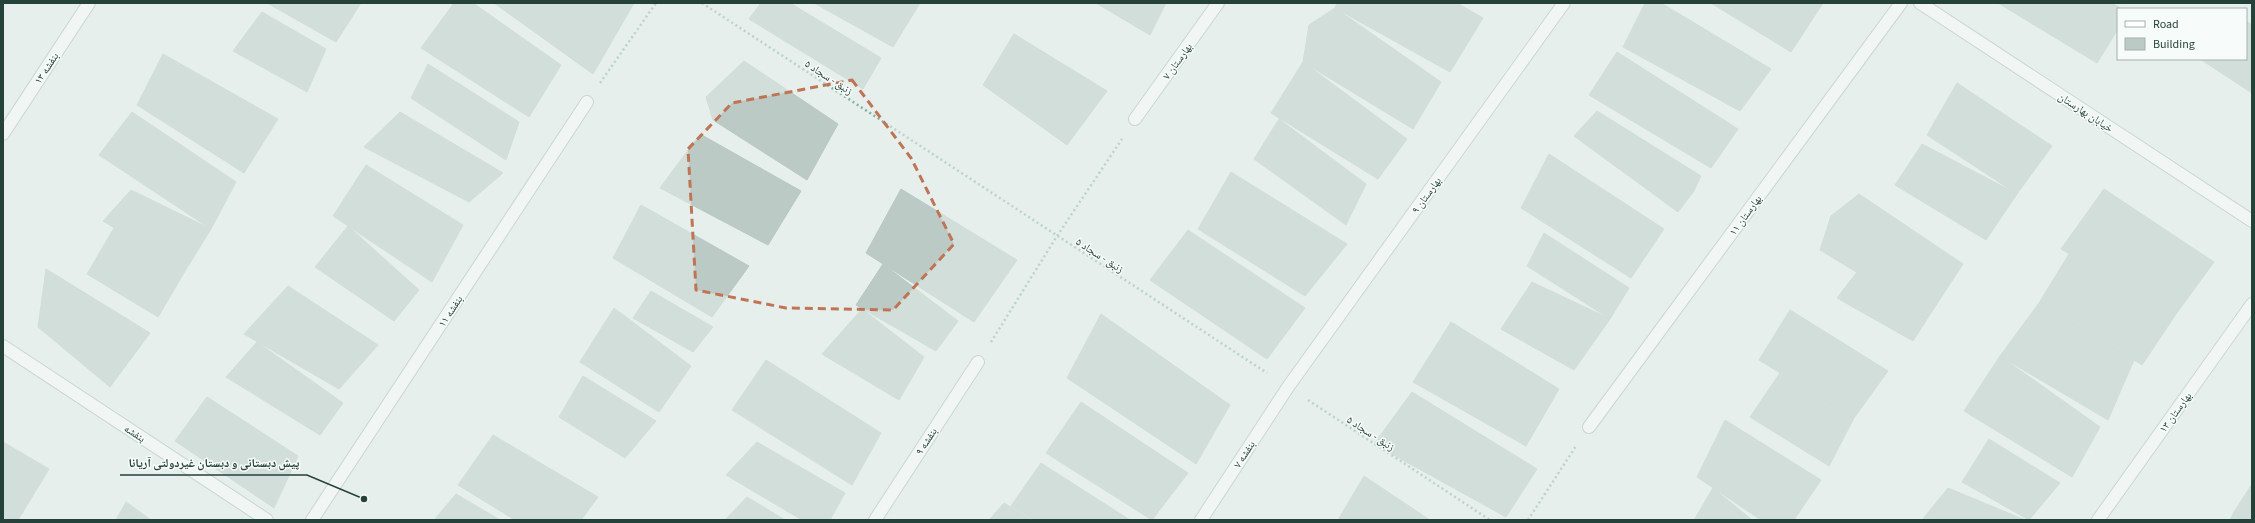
<svg xmlns="http://www.w3.org/2000/svg" width="2255" height="523" font-family="'Source Sans 3','Noto Naskh Arabic',sans-serif">
<rect width="100%" height="100%" fill="#e6efeb"/>
<!-- building -->
<path fill="#bbcac4" stroke="#b8c9c2" d="M267,3H361L336,42Z
M454,3H473L561,65L529,117L421,48Z
M494,3H634L593,74Z
M761,3H790L881,58L863,89L749,19Z
M814,3H920L893,47Z
M1096,3H1166L1150,35Z
M1337,3H1457L1483,18L1450,72L1335,8Z
M1645,3H1661L1771,69L1740,111L1623,47Z
M1711,3H1823L1791,52Z
M1998,3H2112L2122,9H2118V29L2097,63Z
M1335,8L1441,82L1413,129L1303,62L1309,25Z
M262,12L326,49L307,92L233,51Z
M2246,21L2252,25V93L2200,59H2246Z
M1014,34L1107,91L1067,145L983,85Z
M1617,52L1738,129L1711,168L1589,95Z
M163,54L278,119L244,173L137,105Z
M744,61L838,124L807,180L713,120L706,97Z
M1303,62L1407,139L1378,179L1271,113Z
M428,64L519,122L506,160L411,98Z
M1957,83L2052,146L2017,194L1927,135Z
M1597,111L1701,176L1694,191L1678,212L1574,136Z
M132,112L236,182L211,229L99,155Z
M400,112L503,173L469,202L364,147Z
M1279,119L1366,184L1346,225L1254,159Z
M700,134L801,191L768,245L660,188Z
M1922,144L2017,194L1986,240L1895,185Z
M1549,154L1664,229L1631,278L1521,208Z
M366,165L463,225L432,282L333,216Z
M1231,172L1347,244L1305,296L1198,229Z
M901,189L1017,260L974,322L866,253Z
M2104,189L2214,262L2176,314L2061,249Z
M131,190L211,229L185,271L103,221Z
M1859,194L1963,264L1929,316L1820,250L1831,216Z
M641,205L749,266L712,317L613,258Z
M348,226L419,290L394,321L315,267Z
M114,228L185,271L158,317L87,274Z
M1188,230L1305,308L1267,359L1150,280Z
M1544,233L1629,288L1610,319L1527,266Z
M2069,254L2176,314L2142,365L2039,303Z
M883,264L958,321L936,351L856,305Z
M46,269L150,333L110,387L38,327Z
M1857,272L1929,316L1913,341L1837,298Z
M1532,282L1610,319L1574,370L1501,329Z
M288,286L378,345L339,389L244,334Z
M651,291L713,327L693,352L633,318Z
M2039,303L2134,360L2108,420L2000,356Z
M614,308L691,366L659,412L580,362Z
M862,309L924,357L899,400L822,354Z
M1790,310L1888,371L1854,418L1759,360Z
M1101,314L1230,405L1196,464L1067,378Z
M1451,322L1559,389L1526,446L1413,382Z
M257,342L343,403L320,435L226,377Z
M2000,356L2100,427L2072,477L1964,411Z
M766,360L881,433L852,485L732,410Z
M1780,373L1854,418L1829,466L1750,417Z
M583,376L656,421L625,458L559,417Z
M1412,392L1537,469L1506,517L1374,444Z
M207,397L298,456L274,508L175,441Z
M1081,402L1188,473L1152,520L1046,453Z
M1725,420L1821,480L1794,520H1761L1697,477Z
M493,435L598,497L581,520H515L458,485Z
M1989,439L2060,483L2029,520L1962,482Z
M3,442L49,469L18,520L3,518Z
M757,442L845,493L830,520H802L726,475Z
M1041,463L1130,520H1034L1011,506Z
M1364,476L1430,520H1338Z
M2252,484V520H2246L2234,512Z
M1713,488L1752,520H1694Z
M1948,488L2025,520H1922Z
M456,494L500,520H434Z
M747,497L785,520H725Z
M126,502L151,520H116Z
M1004,503L1032,520H989Z
M2234,512L2246,520H2230Z"/>
<g fill="none" stroke-linecap="round" stroke-linejoin="round">
<defs>
<path id="minor" d="M1135,119L1218,3
M3,134L89,3
M3,346L267,520
M1589,427L1901,3
M312,520L587,102
M875,520L978,362
M1201,520L1288,387L1564,3
M2098,520L2252,304"/>
<path id="tertiary" d="M1920,3L2252,221"/>
</defs>
<!-- minor casing -->
<use href="#minor" stroke="#a8b8b2" stroke-width="14"/>
<!-- tertiary casing -->
<use href="#tertiary" stroke="#a8b8b2" stroke-width="14"/>
<!-- path -->
<path stroke="#86b3a5" stroke-width="2.5" stroke-dasharray="2 3" stroke-linecap="butt" d="M702,3L1267,373
M600,83L656,3
M991,342L1057,236L1122,139
M1308,400L1490,520
M1528,520L1576,446"/>
<!-- minor -->
<use href="#minor" stroke="#fff" stroke-width="12"/>
<!-- tertiary -->
<use href="#tertiary" stroke="#fff" stroke-width="12"/>
</g>
<!-- marked area -->
<path d="M0 0H2255V523H0ZM852,80L911,158L954,244L893,310L786,308L696,290L688,149L732,103Z" fill="#e6efeb" fill-opacity=".55" fill-rule="evenodd"/>
<path fill="none" stroke="#c07456" stroke-width="3" stroke-dasharray="8 5" stroke-linejoin="round" d="M852,80L911,158L954,244L893,310L786,308L696,290L688,149L732,103Z"/>
<g text-anchor="middle" stroke-width="3" stroke-linejoin="round" paint-order="stroke">
<!-- street labels -->
<g font-size="11" fill="#24423a" stroke="#f7fbf9">
<text transform="translate(1177 61) rotate(-54)" y="4">بهارستان ۷</text>
<text transform="translate(46 68) rotate(-57)" y="4">بنفشه ۱۳</text>
<text transform="translate(829 77) rotate(33)" y="4">زنبق - سجاد ۵</text>
<text transform="translate(2086 112) rotate(33)" y="4">خیابان بهارستان</text>
<text transform="translate(1426 195) rotate(-54)" y="4">بهارستان ۹</text>
<text transform="translate(1745 215) rotate(-54)" y="4">بهارستان ۱۱</text>
<text transform="translate(1100 255) rotate(33)" y="4">زنبق - سجاد ۵</text>
<text transform="translate(450 311) rotate(-57)" y="4">بنفشه ۱۱</text>
<text transform="translate(2175 412) rotate(-54)" y="4">بهارستان ۱۳</text>
<text transform="translate(135 433) rotate(33)" y="4">بنفشه</text>
<text transform="translate(1371 433) rotate(33)" y="4">زنبق - سجاد ۵</text>
<text transform="translate(926 441) rotate(-57)" y="4">بنفشه ۹</text>
<text transform="translate(1244 454) rotate(-57)" y="4">بنفشه ۷</text>
</g>
</g>
<!-- callouts -->
<path fill="none" stroke="#24423a" stroke-width="1.5" d="M364 499L307 475H120"/>
<circle fill="#24423a" stroke="#f7fbf9" stroke-width="1.5" cx="364" cy="499" r="4"/>
<g font-size="12" text-anchor="middle" font-weight="bold" fill="#24423a" stroke="#f7fbf9" stroke-width="3" stroke-linejoin="round" paint-order="stroke">
<text x="214" y="467">پیش دبستانی و دبستان غیردولتی آریانا</text>
</g>
<!-- border -->
<rect width="2255" height="523" fill="none" stroke="#24423a" stroke-width="8"/>
<!-- legend -->
<rect x="2117" y="8" width="130" height="52" fill="#f7fbf9" stroke="#a3b1ad"/>
<rect x="2125" y="21" width="20" height="6" fill="#ffffff" stroke="#a3b1ad"/>
<text x="2153" y="28" font-size="12" fill="#24423a">Road</text>
<rect x="2125" y="38" width="20" height="12" fill="#bbcac4" stroke="#a3b1ad"/>
<text x="2153" y="48" font-size="12" fill="#24423a">Building</text>
</svg>
